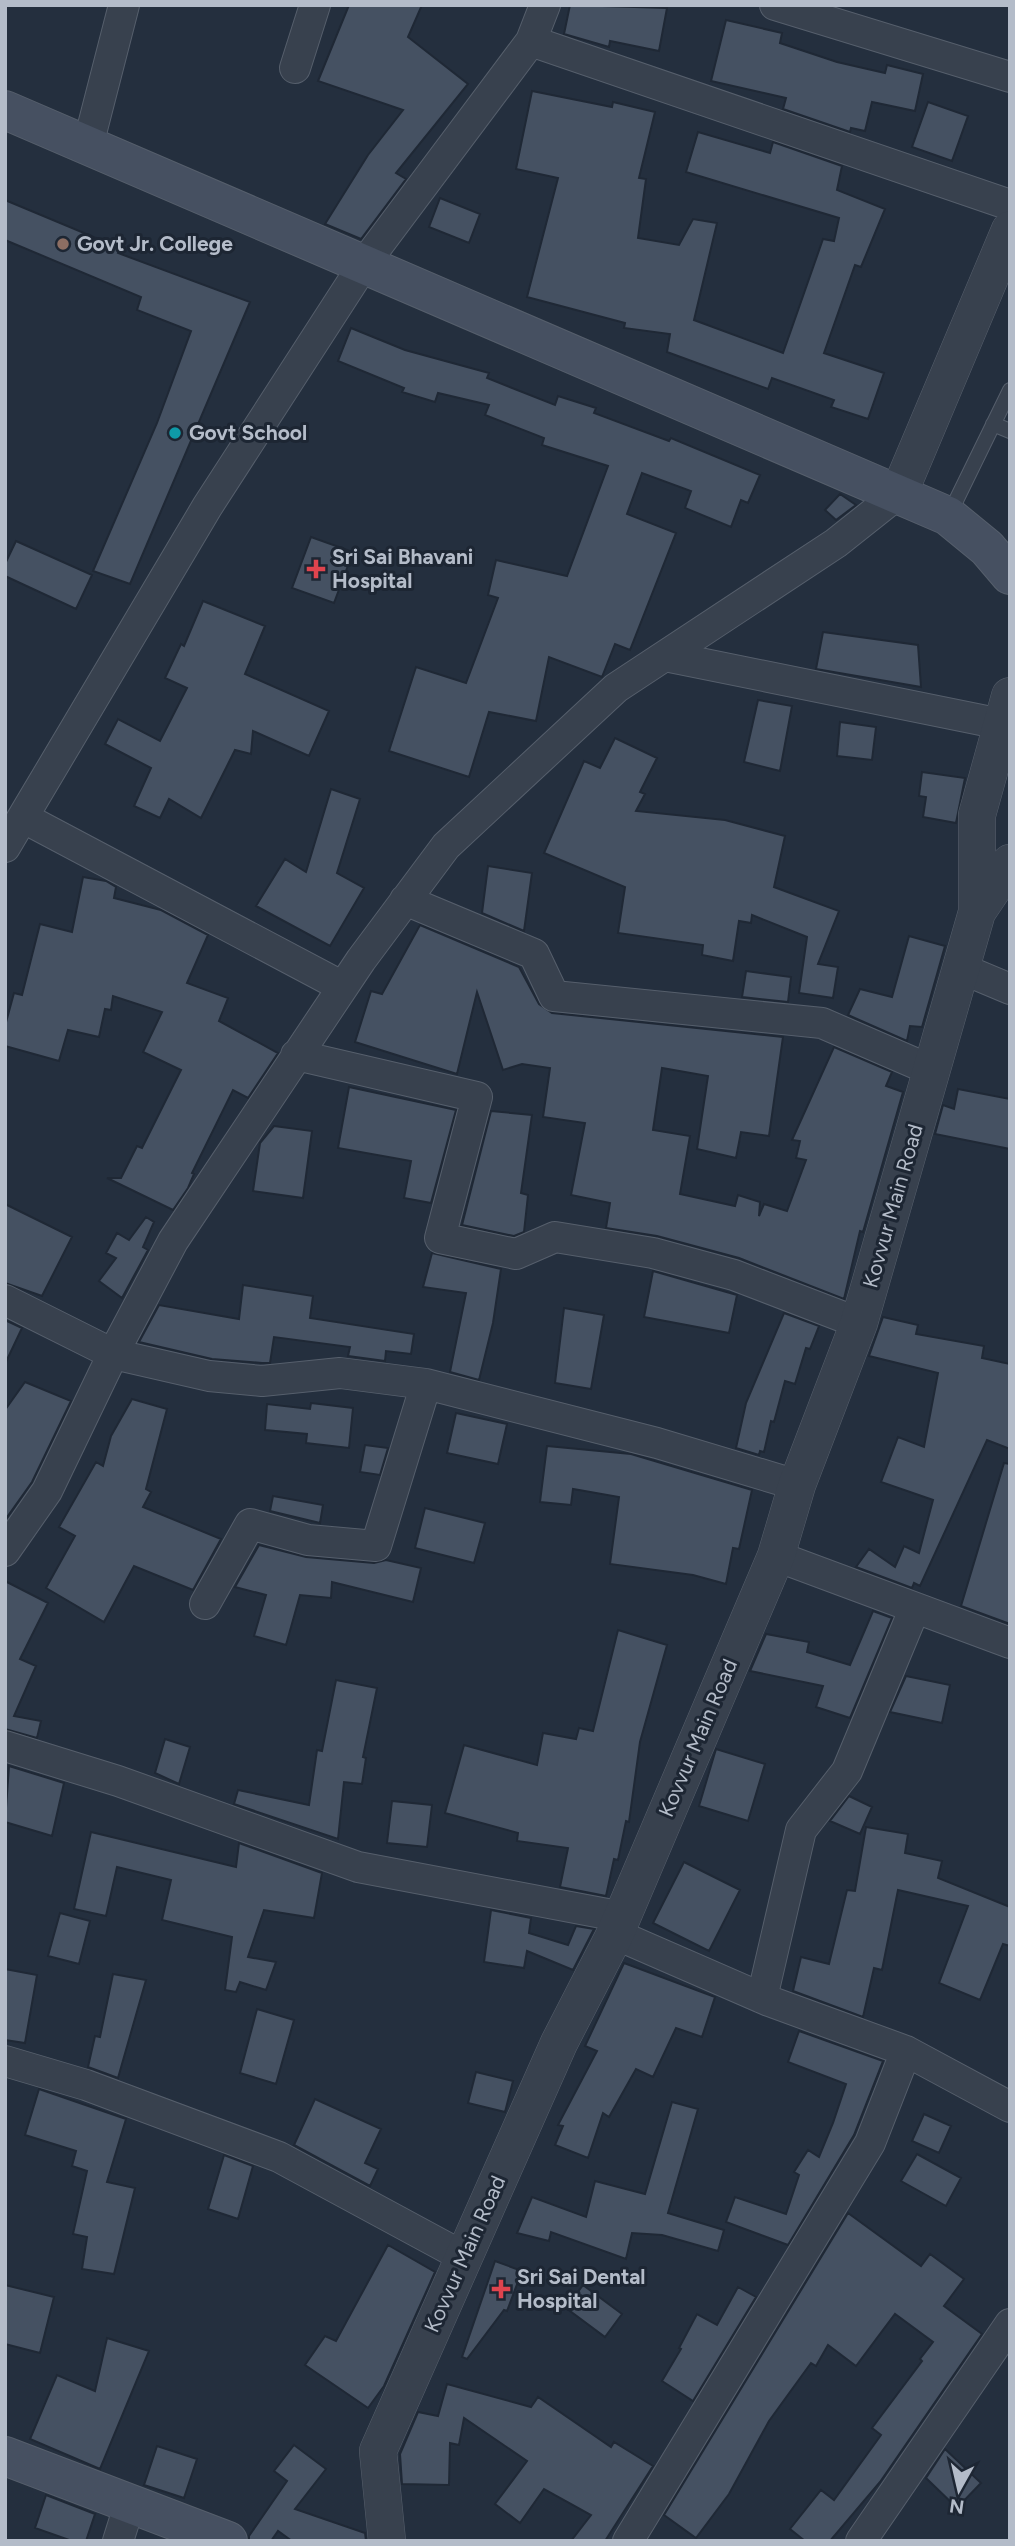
<svg xmlns="http://www.w3.org/2000/svg" width="1015" height="2546" font-family="Figtree,sans-serif">
<rect width="100%" height="100%" fill="#242f3e"/>
<!-- building -->
<path fill="#455162" stroke="#1f2835" stroke-width="2" d="M349,5H422L408,37L468,84L396,173L406,179L361,239L325,224L368,155L403,110L318,81Z
M570,5L667,8L659,51L610,41L609,47L564,34Z
M726,20L782,33L780,43L837,62L885,73L887,65L923,74L915,111L872,102L865,131L851,128L850,132L783,109L786,98L711,81Z
M532,91L612,107L613,102L655,112L639,178L646,179L638,238L679,245L693,219L717,223L694,320L783,353L823,239L834,241L839,218L686,172L698,132L770,153L773,142L842,166L837,190L885,209L861,267L855,265L824,353L884,373L868,419L831,407L834,400L772,378L768,389L667,352L670,334L624,328L625,323L527,297L558,178L516,169Z
M928,102L968,116L952,161L912,147Z
M440,198L480,214L469,243L429,227Z
M5,200L120,248L118,253L250,302L130,584L93,571L157,423L191,331L137,310L141,297L5,240Z
M351,328L405,350L489,373L487,378L555,405L558,396L596,408L594,413L669,441L671,438L760,475L748,503L741,500L731,527L685,508L691,491L642,473L627,514L676,533L630,650L615,644L602,677L549,657L536,721L489,712L469,777L389,751L416,667L466,683L498,598L488,595L496,560L567,576L608,466L542,445L544,438L485,415L489,405L438,393L435,402L402,392L404,388L338,361Z
M840,494L856,505L836,520L825,510Z
M311,537L353,552L334,603L292,588Z
M16,541L92,575L76,609L5,576V564Z
M203,601L265,626L245,674L329,711L309,756L253,731L251,754L235,750L201,818L169,799L160,818L134,806L151,768L105,744L118,719L160,741L187,688L165,678L181,644L184,646Z
M823,632L918,645L921,687L816,669Z
M758,700L792,706L780,771L744,762Z
M840,722L876,727L872,760L837,756Z
M615,738L657,758L640,792L645,794L636,811L725,820L785,836L774,887L839,911L818,964L838,967L833,998L799,993L807,937L752,915L751,923L739,921L733,961L702,955L703,945L618,933L625,887L544,853L584,761L600,768Z
M922,772L965,778L956,823L923,817L926,797L919,796Z
M331,789L360,799L337,873L364,888L330,946L256,906L285,859L306,872Z
M488,866L532,873L524,931L482,913Z
M83,877L106,881L116,887L114,898L161,910L208,935L187,983L228,998L219,1021L278,1053L248,1098L233,1090L192,1173L194,1174L188,1188L173,1210L107,1178H121L137,1146L142,1148L181,1070L143,1052L162,1012L113,996L111,1010L105,1009L99,1037L68,1030L59,1061L5,1046V1026L14,993L22,995L40,924L72,932Z
M420,925L519,967L539,1004L552,1013L783,1037L769,1136L741,1132L736,1158L697,1149L708,1076L662,1068L653,1130L690,1136L680,1194L735,1206L738,1195L760,1202L759,1216L764,1204L787,1211L806,1160L796,1158L800,1141L792,1140L834,1047L892,1072L886,1086L903,1092L863,1232L860,1231L844,1299L739,1258L657,1236L606,1228L610,1203L571,1195L585,1123L543,1117L550,1068L522,1064L503,1070L477,992L457,1074L355,1042L371,991L382,994Z
M909,936L945,946L922,1027L910,1026L907,1041L848,1015L860,989L892,997Z
M746,971L791,977L788,1002L742,997Z
M349,1087L456,1110L431,1203L404,1198L411,1161L338,1148Z
M958,1089L1010,1099V1149L935,1134L943,1105L954,1109Z
M491,1111L532,1115L521,1193L528,1195L524,1232L514,1236L462,1225Z
M274,1126L312,1131L303,1198L253,1191L260,1143Z
M5,1204L72,1237L42,1296L5,1283Z
M146,1217L154,1222L143,1247L148,1250L122,1298L99,1281L116,1258L106,1253L117,1233L129,1240Z
M432,1253L501,1269L493,1323L479,1380L450,1372L466,1293L423,1287Z
M653,1271L737,1295L729,1333L644,1317Z
M243,1285L313,1296L310,1318L414,1334L411,1354L386,1351L385,1361L348,1356L350,1347L274,1337L270,1363H262L212,1359L139,1342L159,1305L239,1319Z
M564,1308L604,1315L591,1389L555,1383Z
M784,1313L819,1326L810,1349L806,1348L795,1384L785,1381L774,1422L771,1421L764,1452L760,1451L759,1455L736,1448L746,1403Z
M883,1317L918,1325L916,1334L984,1346L982,1358L1010,1364V1449L987,1440L920,1586L914,1583L912,1588L856,1567L869,1549L895,1567L904,1546L919,1553L933,1500L881,1482L898,1437L924,1447L938,1373L869,1356Z
M5,1320L22,1328L5,1364Z
M25,1382L71,1401L32,1482L5,1520V1410Z
M132,1399L167,1409L146,1489L151,1492L143,1507L221,1539L193,1590L134,1566L104,1622L46,1588L75,1536L59,1527L96,1462L103,1466L111,1436Z
M311,1403L353,1408L349,1448L306,1443L307,1434L265,1430L267,1404L310,1409Z
M456,1413L507,1424L498,1464L447,1453Z
M365,1445L388,1448L380,1475L360,1472Z
M547,1446L631,1454L752,1490L739,1549L733,1548L726,1584L693,1575L610,1564L619,1497L573,1489L571,1505L540,1502Z
M1004,1463L1010,1464V1624L961,1606Z
M273,1496L323,1505L320,1523L270,1511Z
M425,1508L485,1523L474,1563L415,1548Z
M259,1545L306,1557L374,1563L386,1560L421,1568L413,1602L332,1582L331,1598L300,1595L286,1645L254,1636L266,1595L235,1587Z
M5,1581L48,1603L20,1659L36,1666L14,1716L41,1721L37,1738L5,1729Z
M873,1611L892,1618L850,1718L816,1707L823,1686L750,1671L766,1634L809,1642L807,1652L850,1665Z
M618,1630L667,1645L640,1742L629,1822L626,1821L618,1860L614,1859L606,1896L560,1887L568,1848L517,1841L518,1833L445,1813L464,1745L537,1765L543,1733L576,1739L579,1728L593,1731Z
M906,1676L950,1685L942,1723L890,1712Z
M336,1680L377,1688L363,1757L366,1758L362,1784L344,1782L338,1839L234,1804L238,1790L309,1805L317,1750L322,1751Z
M165,1739L190,1747L179,1784L155,1773Z
M716,1749L765,1764L748,1821L699,1806Z
M9,1766L64,1783L52,1836L5,1822Z
M849,1796L872,1807L860,1834L830,1821Z
M392,1801L432,1805L427,1847L387,1843Z
M866,1827L908,1834L905,1853L942,1861L938,1878L1010,1907V1946L1003,1944L980,2000L939,1983L968,1906L898,1890L882,1970L874,1968L863,2017L793,1991L801,1957L829,1964L847,1890L855,1891Z
M91,1832L236,1867L239,1843L322,1873L314,1918L264,1910L248,1957L276,1962L266,1990L240,1982L236,1992L225,1990L232,1937L162,1920L171,1880L117,1867L106,1916L74,1909Z
M684,1862L740,1890L709,1951L653,1923Z
M491,1910L531,1918L529,1933L568,1945L576,1926L594,1929L573,1970L527,1951L524,1968L484,1962Z
M60,1913L90,1921L79,1964L48,1956Z
M624,1963L715,1997L702,2037L676,2028L653,2077L636,2069L609,2117L603,2113L588,2158L555,2145L563,2126L558,2125L597,2051L585,2046Z
M5,1969L37,1975L25,2043L5,2040Z
M113,1974L146,1980L118,2078L88,2067L95,2036L100,2037Z
M257,2009L294,2020L276,2084L240,2073Z
M799,2031L883,2061L854,2135L788,2245L726,2222L735,2197L786,2214L799,2175L794,2172L808,2150L819,2157L833,2123L846,2084L788,2062Z
M476,2072L513,2081L505,2112L468,2103Z
M39,2089L126,2119L107,2182L135,2188L114,2274L82,2269L87,2237L73,2234L87,2171L72,2166L76,2151L25,2135Z
M315,2099L381,2129L365,2163L378,2169L370,2186L294,2145Z
M672,2102L698,2109L668,2213L724,2230L718,2251L662,2235L632,2233L626,2259L551,2232L549,2241L517,2233L532,2197L586,2217L595,2181L645,2194Z
M924,2114L951,2126L939,2153L912,2141Z
M917,2154L961,2178L946,2206L901,2181Z
M224,2155L253,2166L238,2219L208,2209Z
M848,2213L921,2266L930,2254L964,2279L944,2306L982,2334L880,2482L830,2541H805L790,2529L821,2490L834,2500L881,2435L872,2428L922,2361L920,2359L933,2342L895,2314L856,2366L828,2345L816,2366L811,2363L769,2421L729,2494L696,2538L664,2515Z
M388,2245L435,2272L384,2386L368,2408L305,2365L325,2336L336,2341Z
M495,2261L522,2271L507,2311L504,2310L467,2359L462,2357Z
M5,2285L54,2297L40,2353L5,2344Z
M583,2285L622,2314L605,2337L566,2308Z
M738,2287L756,2297L693,2401L662,2381L681,2349L679,2348L697,2314L717,2325Z
M107,2338L149,2351L100,2469L30,2439L57,2375L95,2391Z
M447,2384L531,2407L538,2397L611,2447L614,2442L653,2466L605,2541H571L591,2515L544,2489L520,2523L495,2504L527,2461L464,2418L459,2445L450,2443L449,2485L402,2484L400,2454L418,2412L438,2416Z
M294,2445L326,2469L295,2509L365,2533L366,2541H292L278,2531L271,2541H249V2536L287,2481L274,2471Z
M157,2446L197,2459L184,2498L144,2485Z
M945,2449L981,2483L957,2508L926,2478Z
M46,2495L95,2514L86,2541H72L35,2528Z"/>
<g fill="none" stroke-linecap="round" stroke-linejoin="round">
<defs>
<path id="service" d="M993,424L1010,431
M949,515L1010,390"/>
<path id="minor" d="M775,5L1010,77
M531,41L1010,205
M295,68L315,5
M88,145L124,5
M665,656L1001,724
M24,818L343,987
M5,847L207,507L364,264L531,41L545,5
M405,900L534,954L554,996L822,1023L933,1071
M960,968L1010,989
M296,1055L477,1097L440,1238L516,1254L555,1237L653,1253L734,1275L859,1323
M5,1300L113,1354L209,1376L262,1381L340,1373L426,1384L657,1443L797,1485
M5,1551L47,1491L113,1354L173,1241L361,960L446,846L616,688L836,543L899,493
M776,1556L1010,1643
M205,1604L250,1524L308,1540L376,1546L426,1384
M5,1746L118,1781L358,1867L623,1917
M615,1934L769,2001L906,2051L1010,2107
M762,1998L801,1830L847,1771L914,1610
M5,2061L86,2085L279,2157L464,2257
M118,2541L130,2503
M628,2541L870,2143L906,2051
M861,2541L1010,2324"/>
<path id="tertiary" d="M899,493L1010,230
M977,912V815L1010,696
M387,2541L378,2451L559,2043L615,1934L776,1556L797,1485L859,1323L977,912L1010,863"/>
<path id="secondary" d="M5,110L948,516L987,548L1010,575
M5,2456L228,2541"/>
</defs>
<!-- service casing -->
<use href="#service" stroke="#565f6c" stroke-width="16"/>
<!-- minor casing -->
<use href="#minor" stroke="#565f6c" stroke-width="32"/>
<!-- tertiary casing -->
<use href="#tertiary" stroke="#565f6c" stroke-width="38"/>
<!-- secondary casing -->
<use href="#secondary" stroke="#565f6c" stroke-width="40"/>
<!-- service -->
<use href="#service" stroke="#38414e" stroke-width="14"/>
<!-- minor -->
<use href="#minor" stroke="#38414e" stroke-width="30"/>
<!-- tertiary -->
<use href="#tertiary" stroke="#38414e" stroke-width="37"/>
<!-- secondary -->
<use href="#secondary" stroke="#465061" stroke-width="38"/>
</g>
<!-- markers -->
<circle fill="#8d6e63" stroke="#1d2633" stroke-width="2.5" cx="63" cy="244" r="7"/>
<circle fill="#0f9aa8" stroke="#1d2633" stroke-width="2.5" cx="175" cy="433" r="7"/>
<g fill="#e0444e" stroke="#1d2633" stroke-width="2.5">
<path d="M312.5 558.5h7v7h7v7h-7v7h-7v-7h-7v-7h7z"/>
<path d="M497.5 2278.5h7v7h7v7h-7v7h-7v-7h-7v-7h7z"/>
</g>
<g text-anchor="middle" stroke-width="6" stroke-linejoin="round" paint-order="stroke">
<!-- poi labels -->
<g font-size="21" font-weight="bold" fill="#b4bcc9" stroke="#1d2633" text-anchor="start">
<text x="77" y="251">Govt Jr. College</text>
<text x="189" y="440">Govt School</text>
<text x="332" y="564">Sri Sai Bhavani<tspan x="332" dy="24">Hospital</tspan></text>
<text x="517" y="2284">Sri Sai Dental<tspan x="517" dy="24">Hospital</tspan></text>
</g>
<!-- street labels -->
<g font-size="21" fill="#b4bcc9" stroke="#1d2633">
<text transform="translate(893 1206) rotate(-74)" y="7">Kovvur Main Road</text>
<text transform="translate(698 1738) rotate(-67)" y="7">Kovvur Main Road</text>
<text transform="translate(465 2254) rotate(-66)" y="7">Kovvur Main Road</text>
</g>
</g>
<!-- border -->
<rect width="1015" height="2546" fill="none" stroke="#b4bcc9" stroke-width="14"/>
<!-- north arrow -->
<g transform="translate(959 2490) rotate(188)" stroke="#1d2633" stroke-width="5" paint-order="stroke">
<path d="M0-5L12 26L0 18L-12 26Z" fill="#b4bcc9"/>
<text y="-10" font-size="19" font-weight="bold" text-anchor="middle" fill="#b4bcc9">N</text>
</g>
</svg>
